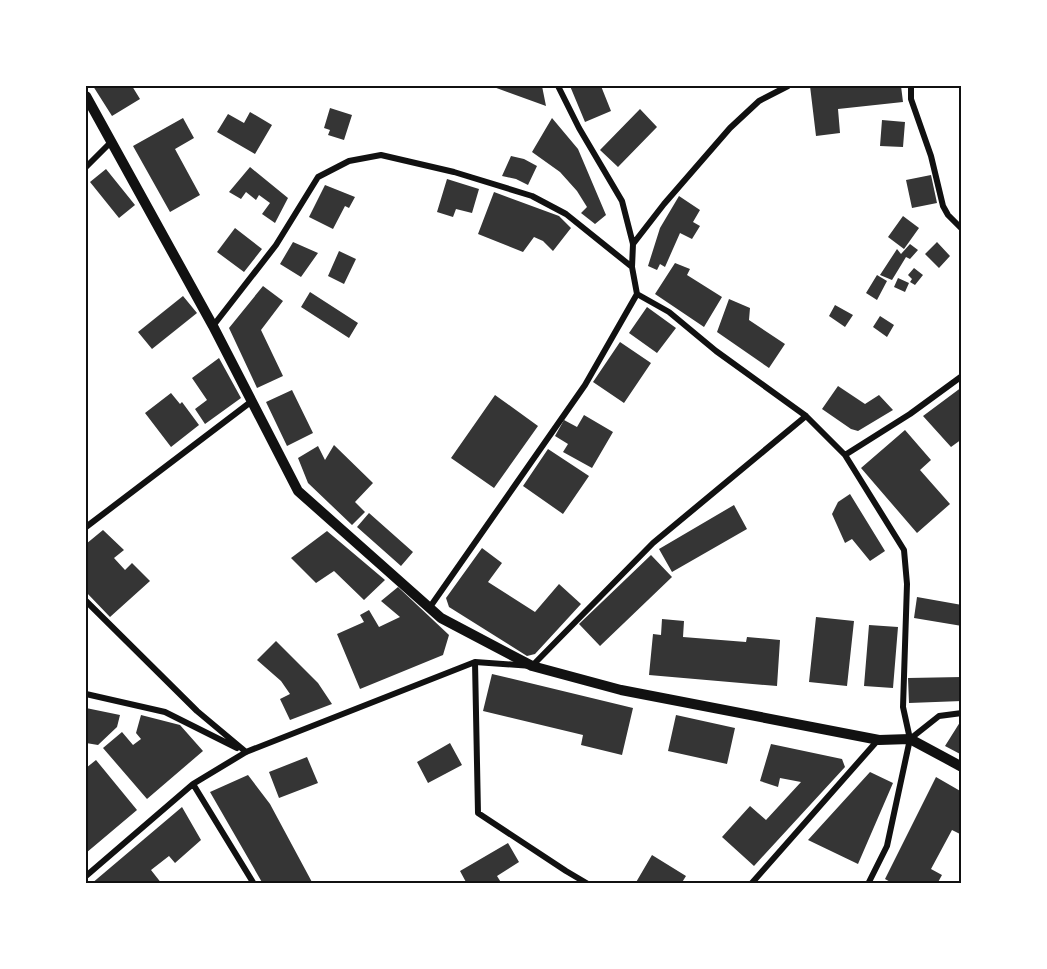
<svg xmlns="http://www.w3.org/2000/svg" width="1047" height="969" font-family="Barlow,sans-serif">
<rect width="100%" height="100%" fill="#fff"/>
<!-- building -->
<path fill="#353535" d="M93,86H132L140,99L112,116Z
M491,86H542L546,106Z
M570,86H601L611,111L585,122Z
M810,86H901L903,102L838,109L840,133L816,136Z
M330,108L352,115L344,140L328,135L330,130L324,128Z
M640,109L657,127L618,167L600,150Z
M250,112L272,125L255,154L217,132L228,114L244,123Z
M183,118L194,138L175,149L200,195L170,212L133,146Z
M552,118L578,149L606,215L595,224L581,213L587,207L577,191L560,172L532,152Z
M882,120L905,122L903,147L880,146Z
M511,156L524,159L537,166L528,185L516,179L502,176Z
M250,167L288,198L275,223L262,214L270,203L259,195L256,200L246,192L241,199L229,192Z
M106,169L135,205L119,218L90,182Z
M931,175L937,203L912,208L906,180Z
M447,179L479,189L472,213L456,209L453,217L437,212Z
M325,185L355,197L349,208L345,206L333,229L309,217Z
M494,192L559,216L571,228L553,251L543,241L534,237L523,252L478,234Z
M679,196L700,210L693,222L700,226L692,239L680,233L665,267L660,264L657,270L648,266L660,228Z
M903,216L919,228L904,249L888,237Z
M235,228L262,249L244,272L217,252Z
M293,242L318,253L301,277L280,264Z
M937,242L950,256L939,268L925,254Z
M910,244L918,250L910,259L906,257L892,280L880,275L897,249L901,254Z
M339,251L356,259L344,284L328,276Z
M675,263L690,269L687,275L722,297L704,327L655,294Z
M914,268L923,275L915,285L910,282L912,279L908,275Z
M877,275L887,281L877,300L866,293Z
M898,278L909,283L905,292L894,287Z
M263,286L283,301L261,330L283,376L257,388L229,328Z
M310,292L358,323L349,338L301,307Z
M183,296L197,313L152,349L138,332Z
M729,299L750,308L749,320L785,344L769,368L717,332Z
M835,305L853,315L845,327L829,316Z
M647,307L676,328L657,353L629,333Z
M880,316L894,325L887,337L873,327Z
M620,342L651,363L624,403L593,382Z
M219,358L241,398L205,424L195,409L207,400L192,378Z
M838,386L865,404L879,395L893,410L858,431L851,429L822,409Z
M962,387V439L951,447L923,416Z
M292,390L313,433L287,446L266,402Z
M171,393L180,404L182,402L199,425L171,447L145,413Z
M495,395L538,426L494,488L451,458Z
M584,415L613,432L592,468L563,452L568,444L555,436L564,420L577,427Z
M905,430L931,460L920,470L950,504L917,533L861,468Z
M334,445L373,483L355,502L365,512L352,525L308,483L298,458L318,446L325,460Z
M548,449L589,476L563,514L523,486Z
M850,494L885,551L870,561L852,539L845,543L832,514L838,502Z
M734,505L747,529L672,572L659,549Z
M369,513L413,552L401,566L357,527Z
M103,530L124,550L114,558L125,570L132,563L150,581L110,617L86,592V544Z
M327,531L385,580L364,600L334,571L316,583L291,558Z
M482,548L502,563L488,582L535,612L559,584L581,604L535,654L527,656L449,607L446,598Z
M651,555L672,577L600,646L579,624Z
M398,587L449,635L443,655L360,689L337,634L364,622L360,615L369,610L379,627L400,617L381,601Z
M917,597L962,605V626L914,618Z
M816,617L854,621L847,686L809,682Z
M662,619L684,621L683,637L746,642L747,637L780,640L777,686L649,675L653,634L661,635Z
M869,625L898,627L893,688L864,686Z
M276,641L318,683L332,704L290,720L280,699L290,694L281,681L257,660Z
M492,674L633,708L622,755L581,745L583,735L483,711Z
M962,677V701L909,703L908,678Z
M86,708L120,715L117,727L98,745L86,743Z
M141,715L180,725L203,751L147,799L103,748L122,732L133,745L141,739L136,733Z
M676,715L735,728L727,764L668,751Z
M962,719V755L945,746Z
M450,743L462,765L428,783L417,762Z
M771,744L842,759L845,767L754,866L722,837L750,806L766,820L801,782L780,778L778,787L760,781Z
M307,757L318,783L279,798L269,772Z
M96,760L137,810L86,853V768Z
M870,772L893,783L858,864L808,840Z
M248,775L270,804L313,884H263L210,792Z
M936,777L962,792V835L952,830L931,869L942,875L937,884H894L885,879Z
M182,807L201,840L175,863L169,856L151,870L162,884H91Z
M508,843L519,862L497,876L502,884H467L460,871Z
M652,855L686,876L681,884H635Z"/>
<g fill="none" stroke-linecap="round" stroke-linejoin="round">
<!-- minor -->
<path stroke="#111" stroke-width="6" d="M558,86L579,128L622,201L633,244L632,267
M911,86V99L931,156L943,206L948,215L962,229
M86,167L111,142
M633,244L664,204L730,128L759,101L788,86
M213,326L276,245L318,177L349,161L381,155L454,172L532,196L566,214L632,267L637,294L669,312L716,351L806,416L845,455L904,550L907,584L903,707L910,739
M845,455L910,414L962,376
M86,527L252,401
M86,601L197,711L246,752
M430,607L585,385L637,294
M475,662L478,813L566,871L588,884
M86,694L165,712L237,748
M193,784L254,884
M86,876L193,784L246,752L475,662L532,666L653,543L806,416
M751,884L878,740
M868,884L887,846L910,739L939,716L962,713"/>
<!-- tertiary -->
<path stroke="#111" stroke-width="10" d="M86,96L213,326L298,491L441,618L532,666L621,690L879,740L910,739L962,767"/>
</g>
<!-- border -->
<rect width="1047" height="969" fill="none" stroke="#ffffff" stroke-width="174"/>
<rect x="87" y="87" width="873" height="795" fill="none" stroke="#111" stroke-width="2"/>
</svg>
